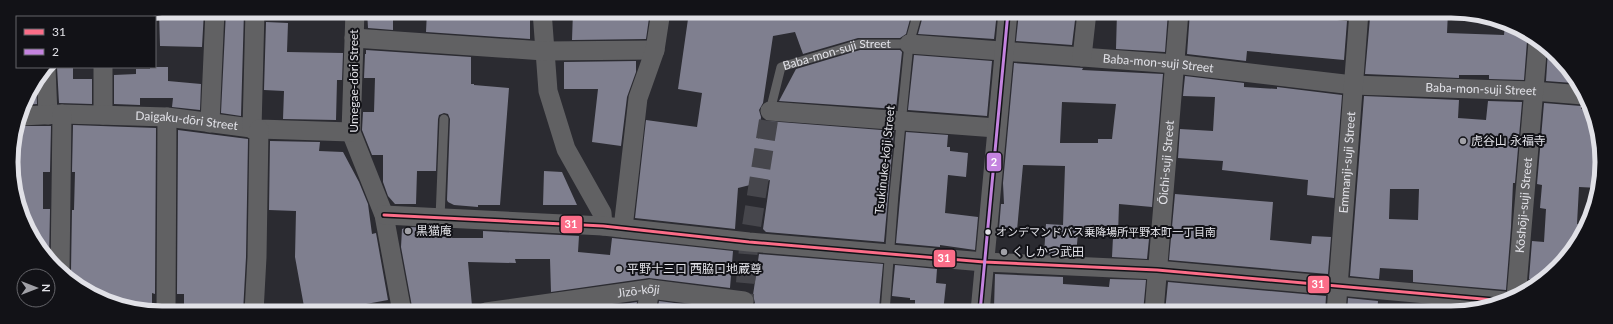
<svg xmlns="http://www.w3.org/2000/svg" width="1613" height="324" font-family="Lato,'Noto Sans JP',sans-serif">
<rect width="100%" height="100%" fill="#2b2b31"/>
<!-- building -->
<path fill="#7f7f8f" fill-rule="evenodd" d="M188,11H204L202,47L160,46L159,12Z
M226,11H244L241,116L221,113Z
M367,11H393V30L368,28Z
M427,11H530V39L426,32Z
M573,11H650L646,39L572,40Z
M689,12L708,15L709,12H912L906,34L900,38H858L803,54L795,32L773,36L763,103L759,110L761,117L758,139L767,121L894,131L884,242L766,232L763,229L770,180L738,188L735,229L635,218L646,120L697,127L702,93L678,89Z
M924,12H997L994,39L918,34Z
M1019,12H1076L1072,45L1016,41Z
M1117,12H1168L1165,52L1116,49Z
M1190,12H1311V16H1318L1317,18L1347,21L1344,60L1247,51L1246,61L1187,54Z
M1394,12H1448L1447,33L1504,35L1505,24L1526,31L1530,35L1527,41L1524,80L1489,79V75H1459V78L1365,74L1370,18L1394,20Z
M266,22L288,23L287,52L343,53L342,80H337L336,120L283,119L284,91L264,90Z
M366,50L471,57V84H474V85L509,88L500,205H478V207L454,205L448,202L447,200L450,119L448,114L444,113L439,115L438,119L436,171H417L416,204H395L388,196L383,182V155H372L362,130L363,112H374L375,78H364L365,54H366Z
M860,50H900L902,52L896,109L779,101L796,69Z
M1548,50L1571,70L1573,75V83L1546,81Z
M914,55L992,61L987,116L908,110Z
M636,61V72L627,97L621,146L592,142L598,89H564V62Z
M1014,63L1083,68L1082,70L1163,74L1152,207L1119,204L1118,235L1078,233L1076,255L1044,254L1046,224L1063,225L1065,166L1023,165L1017,230L999,229L1001,204H1004L1003,183ZM1062,102L1116,104L1112,139H1098V143H1060Z
M57,67H73V79H92V104L59,103Z
M150,67H168V81L201,84L200,110L172,107L173,98H140V105L114,104V75L136,74V69H150Z
M1185,76L1244,83V87L1277,89V87L1342,95L1334,198L1307,195L1308,180L1222,170L1223,161L1178,158L1180,129L1213,131L1215,97L1183,96Z
M36,83L37,104L24,105L26,95Z
M1364,96L1459,100L1458,118L1486,120L1488,101L1522,102L1515,183H1513L1511,227L1506,290L1413,282V270L1380,268L1379,279L1350,276ZM1390,189H1419L1418,220L1389,219Z
M1544,103L1581,106V109L1591,110L1597,123L1601,181L1599,188L1579,187L1577,224L1588,225L1587,229L1558,269L1543,280L1529,279L1532,241L1544,242L1546,209L1540,208L1542,185L1537,184Z
M73,125L156,128L155,294L152,293V312H143L87,293L68,278L71,271L72,210H74L75,172H72Z
M18,126H51L50,172H43V209H50L49,262L19,210L11,152Z
M178,130L248,139L246,257L243,312H184V294H177Z
M906,132L948,135L947,147H950V151L968,153L966,177L948,175L945,213L978,217L975,250L940,245V247L896,243Z
M270,141L320,142L319,151L343,152L359,182L368,204L372,234L376,233L388,300L366,304L367,312H305L295,257L296,211L269,210Z
M544,171L562,172L577,205H543Z
M1175,194L1273,202L1270,240L1311,244L1312,236L1331,237L1328,274L1169,260Z
M409,227L453,229L452,238H483V231L579,236L578,252L610,255L612,238L733,251L730,288L649,278L551,292L550,259H515L516,263L468,262L472,306L435,310V311L413,312L401,247L402,229Z
M1113,237L1149,239L1147,259L1112,257Z
M759,254L883,264L879,308H870V312H750L755,303L753,295Z
M895,265L937,269L936,283L946,284L943,312H915V300H910V298L892,296Z
M995,274L1063,277V284L1109,287L1110,279L1146,280L1143,312H1001V309L994,308Z
M1168,282L1326,296L1325,313L1165,312Z
M1348,298L1378,301L1377,313H1347Z
M659,301L728,310V312H657Z
M637,302L635,312H565Z
M1411,304L1474,309L1461,313H1411Z"/>
<g fill="none" stroke-linecap="round" stroke-linejoin="round">
<!-- street-tunnel -->
<path stroke="#46464c" stroke-width="19" stroke-dasharray="19 10" stroke-linecap="butt" d="M743,312L749,242L770,111"/>
<!-- lane -->
<g stroke="#616163" stroke-width="9">
<path id="s1" d="M770,111L781,67L859,44H909"/>
<path d="M440,218L444,119"/>
<path d="M885,312L894,194L909,44L918,12"/>
</g>
<!-- street -->
<g stroke="#616163" stroke-width="19">
<path d="M355,11L351,132L384,215L402,312"/>
<path d="M542,11L548,91L566,149L602,213L603,226"/>
<path d="M354,38L544,51L655,50"/>
<path id="s2" d="M909,44L1175,64L1353,85L1533,91L1583,95"/>
<path d="M1082,57L1087,12"/>
<path d="M103,67V115"/>
<path d="M46,68L48,115"/>
<path d="M770,111L996,128"/>
<path id="s3" d="M21,116L62,114L167,117L259,129L351,132"/>
<path d="M210,123L215,11"/>
<path d="M252,129L255,11"/>
<path d="M384,215L603,226L749,242L984,262L1157,270L1505,301"/>
<path d="M623,228L638,98L655,50L661,11"/>
<path d="M60,271L62,114"/>
<path id="s4" d="M1516,298L1538,42"/>
<path d="M166,312L167,117"/>
<path d="M254,312L257,257L259,129"/>
<path id="s5" d="M486,312L650,289L744,301"/>
<path d="M646,312L650,289"/>
<path d="M980,312L1008,12"/>
<path id="s6" d="M1154,312L1179,12"/>
<path id="s7" d="M1336,313L1359,12"/>
</g>
<defs>
<path id="bus-1" d="M384,215L603,226L749,242L984,262L1157,270L1505,301"/>
<path id="bus-2" d="M980,312L1008,12"/>
</defs>
<!-- bus-1 casing -->
<use href="#bus-1" stroke="#121217" stroke-width="6"/>
<!-- bus-2 casing -->
<use href="#bus-2" stroke="#121217" stroke-width="6"/>
<!-- bus-1 -->
<use href="#bus-1" stroke="#fb6d88" stroke-width="3"/>
<!-- bus-2 -->
<use href="#bus-2" stroke="#c483df" stroke-width="3"/>
</g>
<!-- markers -->
<g fill="#a1a1a7" stroke="#121217" stroke-width="1.5">
<circle cx="1463" cy="141" r="4"/>
<circle cx="408" cy="231" r="4"/>
<circle cx="1004" cy="252" r="4"/>
<circle cx="619" cy="269" r="4"/>
</g>
<circle fill="#e1e1e7" stroke="#121217" stroke-width="1.5" cx="988" cy="232" r="3.5"/>
<g text-anchor="middle" stroke-width="4" stroke-linejoin="round" paint-order="stroke">
<!-- bus labels -->
<g font-size="11" fill="#e1e1e7" stroke="#121217" text-anchor="start">
<text x="996" y="236">オンデマンドバス乗降場所平野本町一丁目南</text>
</g>
<!-- street labels -->
<g font-size="12" fill="#e1e1e7" stroke="#121217">
<text dy="4" stroke="none"><textPath href="#s1" startOffset="103">Baba-mon-suji Street</textPath></text>
<text dy="4" stroke="none"><textPath href="#s2" startOffset="250">Baba-mon-suji Street</textPath></text>
<text transform="translate(354 81) rotate(-90)" y="4">Umegae-dōri Street</text>
<text dy="4" stroke="none"><textPath href="#s2" startOffset="574">Baba-mon-suji Street</textPath></text>
<text dy="4" stroke="none"><textPath href="#s3" startOffset="166">Daigaku-dōri Street</textPath></text>
<text transform="translate(885 160) rotate(-84)" y="4">Tsukinuke-kōji Street</text>
<text dy="4" stroke="none"><textPath href="#s6" startOffset="150">Ōichi-suji Street</textPath></text>
<text dy="4" stroke="none"><textPath href="#s7" startOffset="151">Emmanji-suji Street</textPath></text>
<text dy="4" stroke="none"><textPath href="#s4" startOffset="93">Kōshōji-suji Street</textPath></text>
<text dy="4" stroke="none"><textPath href="#s5" startOffset="154">Jizō-kōji</textPath></text>
</g>
<!-- poi labels -->
<g font-size="12" fill="#e1e1e7" stroke="#121217" text-anchor="start">
<text x="1471" y="145">虎谷山 永福寺</text>
<text x="416" y="235">黒猫庵</text>
<text x="1012" y="256">くしかつ武田</text>
<text x="627" y="273">平野十三口 西脇口地蔵尊</text>
</g>
</g>
<!-- crop -->
<path d="M0 0H1613V324H0ZM162 18H1451A144 144 0 0 1 1595 162V162A144 144 0 0 1 1451 306H162A144 144 0 0 1 18 162V162A144 144 0 0 1 162 18Z" fill="#121217" fill-rule="evenodd"/>
<path fill="none" stroke="#e1e1e7" stroke-width="5" d="M162 18H1451A144 144 0 0 1 1595 162V162A144 144 0 0 1 1451 306H162A144 144 0 0 1 18 162V162A144 144 0 0 1 162 18Z"/>
<g stroke="#121217" stroke-width="1.5">
<rect x="986" y="152" width="16" height="20" rx="4" fill="#c483df"/>
<rect x="560" y="215" width="23" height="19" rx="4" fill="#fb6d88"/>
<rect x="933" y="249" width="23" height="19" rx="4" fill="#fb6d88"/>
<rect x="1307" y="275" width="23" height="19" rx="4" fill="#fb6d88"/>
</g>
<g font-size="11" text-anchor="middle" font-weight="bold" fill="#fff">
<text x="994" y="166">2</text>
<text x="571" y="228">31</text>
<text x="944" y="262">31</text>
<text x="1318" y="288">31</text>
</g>
<!-- legend -->
<rect x="16" y="16" width="140" height="52" fill="#121217" stroke="#65656a"/>
<rect x="24" y="29" width="20" height="6" fill="#fb6d88" stroke="#65656a"/>
<text x="52" y="36" font-size="12" fill="#e1e1e7">31</text>
<rect x="24" y="49" width="20" height="6" fill="#c483df" stroke="#65656a"/>
<text x="52" y="56" font-size="12" fill="#e1e1e7">2</text>
<!-- north arrow -->
<g transform="translate(36 288) rotate(90)"><circle r="19" fill="#121217" stroke="#65656a"/>
<path d="M0-3L7 15L0 10L-7 15Z" fill="#a1a1a7"/>
<text y="-6" font-size="11" font-weight="bold" text-anchor="middle" fill="#e1e1e7">N</text>
</g>
</svg>
